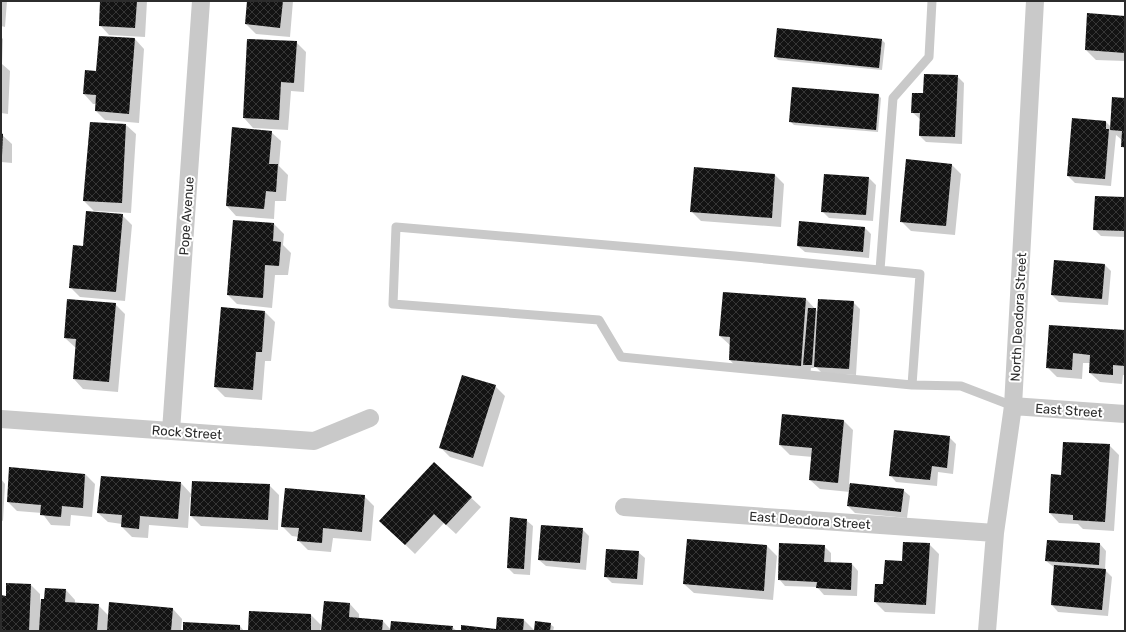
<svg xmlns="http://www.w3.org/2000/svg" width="1126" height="632" font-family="Rubik,sans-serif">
<defs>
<pattern id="building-cross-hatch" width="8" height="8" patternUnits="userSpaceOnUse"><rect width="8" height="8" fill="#131313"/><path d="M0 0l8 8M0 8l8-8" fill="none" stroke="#363636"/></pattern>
</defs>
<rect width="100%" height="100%" fill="#fff"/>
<!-- shadow -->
<path fill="#0003" d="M1,1H7L5,27L1,26Z
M101,1H147L145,37L109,35L100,25Z
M248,1H293L290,37L256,34L246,24Z
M1125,17V61L1096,60L1086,50Z
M1,37L3,39L2,64L10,71L8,114L1,113Z
M135,39L144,49L139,123L105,120L96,111V104H93L84,94L86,71L97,72Z
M882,40L885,43L882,70L778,60L775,57Z
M296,42L306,52L304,92L291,91L288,130L253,128L244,118Z
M957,76L964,83L962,144L926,142L920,136V119L912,112L924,94Z
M878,95L881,98L878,132L794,125L791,122Z
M1125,99V149L1122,147V140L1116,135L1111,186L1075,183L1068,176L1106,122L1111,127Z
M90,123L126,125L136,134L131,213L94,211L84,201Z
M271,132L281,141L279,166L288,175L286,201H275L274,219L236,216L227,206Z
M1,134L12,144V163L1,162Z
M951,164L961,174L955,235L911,231L901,221Z
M775,175L784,184L781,227L701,221L691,211Z
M869,178L876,185L873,221L829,218L822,211Z
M1125,198V237L1101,236L1094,229Z
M122,215L132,225L125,301L80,297L70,287Z
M274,224L284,234L283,245L291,253L288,275H275L272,308L237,304L228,295Z
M865,228L871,234L869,258L805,252L798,246Z
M1105,265L1111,271L1108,305L1059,302L1052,295Z
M724,293L806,299L818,312L853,302L860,309L856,375L822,373L815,366L814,368H811L810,376L739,370L730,360L731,346L720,336Z
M115,304L125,314L118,392L83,389L74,379L76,348L65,338Z
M265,312L275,322L271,361H265L262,400L225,397L215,387Z
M1049,326L1125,331V375H1123L1122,384L1100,382L1090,373L1091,363H1083L1082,379L1057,377L1047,367Z
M495,386L505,396L483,467L450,457L440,447Z
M843,420L853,430L849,484L903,490L910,496L907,518L855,513L848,506L850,492L820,489L810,480L813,457L790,455L780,445Z
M949,437L956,444L953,474L938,472L937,486L896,482L890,475Z
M1109,445L1119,455L1114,531L1083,529L1078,524L1059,523L1050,513L1062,476Z
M434,463L481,507L456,534L444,523L415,554L390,530Z
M85,474L95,484L92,517L71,515L70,526L51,525L42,513L17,511L8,502Z
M101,477L181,483L192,495L269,485L279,495L278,530L201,526L191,516L192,497H190L188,528L149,525L148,538L132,537L122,527V524L108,522L98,513Z
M1,479L5,484L3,521L1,520Z
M364,496L374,506L371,541L333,538L331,552L308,550L298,540L299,537L292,536L282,526Z
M526,520L533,526L530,575L514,574L508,568Z
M582,529L589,536L586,570L546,566L539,560Z
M688,540L767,546L777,556L773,600L694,593L684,584Z
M929,544L939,554L935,614L885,612L875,602L884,585L903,562Z
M1100,544L1106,551L1105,570L1112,577L1108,616L1058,612L1052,605L1055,568L1046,561Z
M824,546L831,553V563L852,564L858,571L857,596L824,595L817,587L785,586L779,579Z
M638,552L645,558L643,585L612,583L605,576Z
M31,585L40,594V612L66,590L75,600V603L98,605L109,616L173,609L182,619L181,631H1V596L7,597Z
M350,604L359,614V619L383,621L391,630L452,627L457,631H322Z
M311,615L321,625L320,631H249Z
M524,620L535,631L550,624L554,627L553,631H462L497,630Z
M240,626L244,631H184Z"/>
<!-- building -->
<path fill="url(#building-cross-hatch)" d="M100,1H137L135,28L99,26Z
M247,1H283L280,28L245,24Z
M1087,13L1125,16V53L1085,50Z
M777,28L882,39L879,68L774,57Z
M99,36L135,38L129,114L95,111L96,95L83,94L85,70L96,71Z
M247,39L297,41L294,83L281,82L279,120L243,118Z
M924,74L958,75L955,137L919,136L920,113H911L912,93H923Z
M792,87L879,94L876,130L789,122Z
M1112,97L1125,98V147H1121L1122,131L1110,130Z
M1072,118L1106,121V129H1109L1105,179L1067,176Z
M90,122L126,124L122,203L83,201Z
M232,127L272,131L269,164H278L276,192L266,191L264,209L226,206Z
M1,133L3,134L2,156H1Z
M906,159L952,164L946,226L900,222Z
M694,167L775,174L772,218L690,212Z
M824,174L869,177L866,215L821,212Z
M1095,196L1125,197V231L1093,230Z
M86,211L123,214L116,292L69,288L73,245L83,246Z
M233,220L274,223L273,241L281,242L279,266L265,265L263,298L227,295Z
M799,221L865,227L863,252L797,246Z
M1054,260L1105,264L1102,299L1051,295Z
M723,292L806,298L801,366L729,360L730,337L719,336Z
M67,299L116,303L109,382L73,379L76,339L64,338Z
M818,299L854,301L849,369L814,367Z
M221,307L265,311L262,352H256L253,390L214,387Z
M808,308H816L812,365H803Z
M1049,325L1125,330V366L1113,365V375L1089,373L1090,355L1073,353L1072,370L1046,368Z
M462,375L496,385L473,458L439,448Z
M782,414L844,420L838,483L809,480L812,448L779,445Z
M894,430L950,436L947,468L932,466L930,480L889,476Z
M1063,442L1110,444L1105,522L1073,520V515L1049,513L1051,474L1061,475Z
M434,462L472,497L446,525L434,514L405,545L379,521Z
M9,467L85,474L83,508L62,506L61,517L40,515L41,505L7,502Z
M101,476L181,482L178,519L140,516L139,529L121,527L122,515L97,513Z
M192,481L270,484L268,520L190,516Z
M850,483L904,489L901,512L847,506Z
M285,488L365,495L362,532L323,528L322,543L297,541L299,528L281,527Z
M510,517L527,519L524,569L507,568Z
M541,525L583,528L580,563L538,560Z
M687,539L767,545L764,591L683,584Z
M1047,540L1100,543L1099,565L1045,561Z
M903,542L930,543L926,605L874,602L875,584H883L885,560L902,561Z
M779,543L825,545L824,562L852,563L851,590L816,588L817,582L778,580Z
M606,549L639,551L637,579L604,577Z
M1054,565L1106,569L1102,610L1051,605Z
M6,583L31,584L29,631H1V595L6,596Z
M45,588L66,589L65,602L99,604L97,631H39L41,599H44Z
M324,601L350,603L349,617L383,620L382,631H321Z
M109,602L173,608L171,631H107Z
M249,611L311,614V631H248Z
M497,617L524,619L523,631H461V625L496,629Z
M391,621L453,626L452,631H390Z
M535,621L551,623L550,631H534Z
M183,622L240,625V631H183Z"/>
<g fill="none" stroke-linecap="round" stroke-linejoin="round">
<!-- lane -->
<path stroke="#c9c9c9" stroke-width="9" d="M880,270L893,98L929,57L932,1
M912,385L920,274L735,256L396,227L393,304L599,320L621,357L912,385L961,386L1013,406"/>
<!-- street -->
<path stroke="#c9c9c9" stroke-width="18" d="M1013,406L1125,414
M1,419L314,441L370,418
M171,431L201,1
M624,507L995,533
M987,631L995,533L1013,406L1035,1"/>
</g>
<g text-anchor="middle" stroke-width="4" stroke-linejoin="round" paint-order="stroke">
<!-- street labels -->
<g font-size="13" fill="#2c2c2c" stroke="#fff">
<text transform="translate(186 216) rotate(-86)" y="5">Pope Avenue</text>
<text transform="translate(1018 317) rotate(-87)" y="5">North Deodora Street</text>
<text transform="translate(1069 410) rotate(4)" y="5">East Street</text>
<text transform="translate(187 432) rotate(4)" y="5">Rock Street</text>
<text transform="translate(810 520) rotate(4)" y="5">East Deodora Street</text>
</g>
</g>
<!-- border -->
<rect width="1126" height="632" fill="none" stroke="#2c2c2c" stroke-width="4"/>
</svg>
